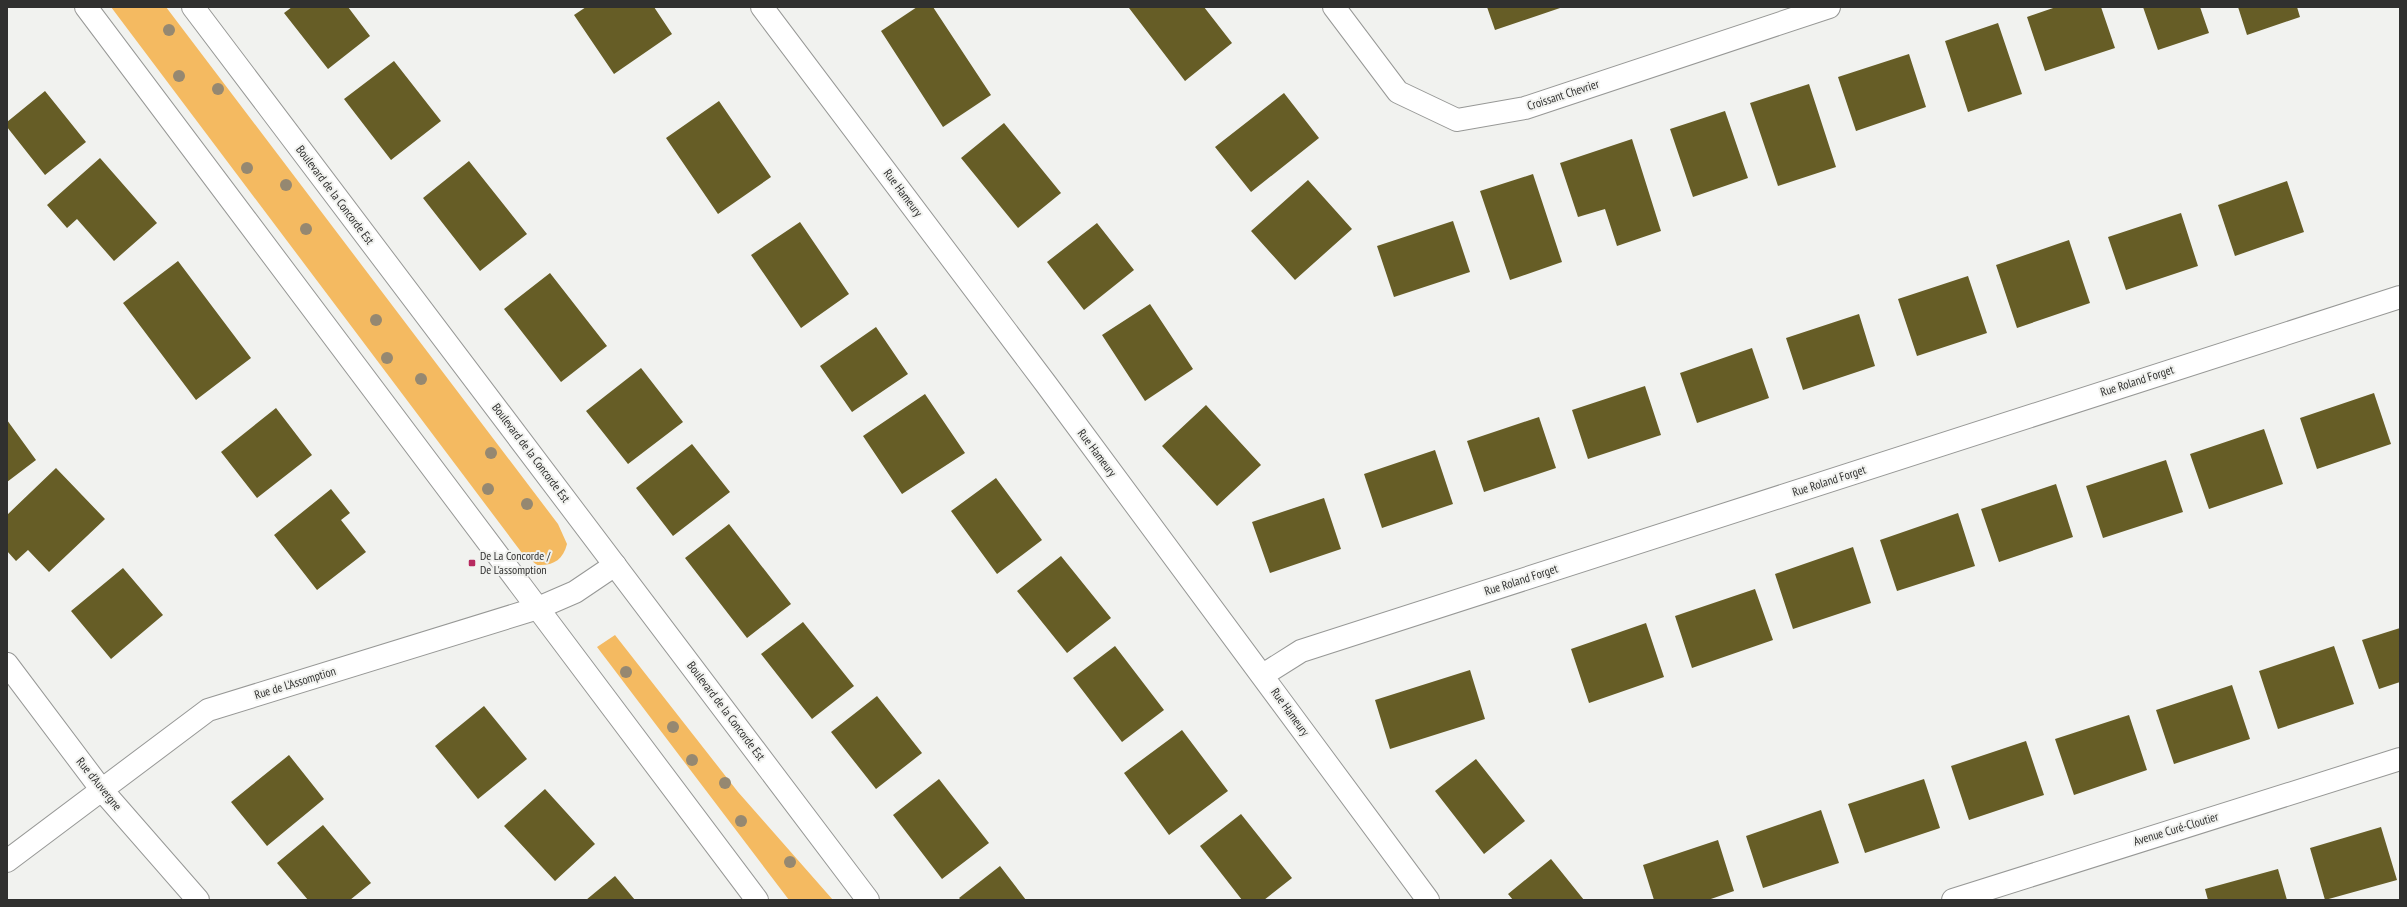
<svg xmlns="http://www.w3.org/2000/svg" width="2407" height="907" font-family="'PT Sans Narrow',sans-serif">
<rect width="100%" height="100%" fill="#f1f2ef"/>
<!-- green -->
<path fill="#f4ba61" d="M111,7H166L558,524L567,544C563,560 553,566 537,565L522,553Z
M615,635L738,792L833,900H789L597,647Z"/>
<!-- building -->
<path fill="#665d26" d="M292,7H348L370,36L328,69L284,13Z
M586,7H654L672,34L614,74L574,15Z
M917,7H933L991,95L943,127L881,31Z
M1130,7H1204L1232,43L1185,81L1129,8Z
M1487,7H1563L1495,30Z
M2056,7H2101L2115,48L2045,71L2027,17Z
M2143,7H2200L2209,33L2158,50Z
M2238,7H2297L2300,17L2247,35Z
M1998,23L2022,94L1968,112L1945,41Z
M1909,54L1926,107L1856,131L1838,77Z
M394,61L441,121L391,160L344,99Z
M1809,84L1836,167L1778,186L1750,103Z
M45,91L86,142L45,175L7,127V122Z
M1284,93L1319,138L1251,192L1215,147Z
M719,101L771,177L718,214L666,138Z
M1725,111L1748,178L1693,197L1670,129Z
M1004,123L1061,193L1018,228L961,158Z
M1632,139L1661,231L1617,246L1605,209L1578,217L1560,163Z
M100,158L157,223L114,261L77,219L67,228L47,205Z
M469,161L527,234L480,271L423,198Z
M1533,174L1562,262L1510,280L1480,191Z
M1308,180L1352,229L1295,280L1251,231Z
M2287,181L2304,232L2235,256L2218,205Z
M2181,213L2198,266L2126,290L2108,237Z
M1453,221L1470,272L1394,297L1377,246Z
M800,222L849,294L801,328L751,255Z
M1097,223L1134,270L1084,310L1047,262Z
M2069,240L2090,303L2017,328L1996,265Z
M178,261L251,358L196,400L123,303Z
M550,273L607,346L561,382L504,309Z
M1968,276L1987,333L1917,356L1898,299Z
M1150,304L1193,369L1145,401L1102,335Z
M1859,314L1875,366L1803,390L1786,338Z
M876,327L908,374L852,412L820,366Z
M1752,348L1769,398L1697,423L1680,373Z
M641,368L683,422L628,464L586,411Z
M1645,386L1661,435L1588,459L1572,410Z
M2374,393L2391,444L2317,469L2300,418Z
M925,394L965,453L902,494L863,436Z
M1206,405L1261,465L1217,506L1162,446Z
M276,408L312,455L257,498L221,452Z
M1539,417L1556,468L1484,492L1467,441Z
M7,420L36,460L7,482Z
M2264,429L2283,484L2209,509L2190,454Z
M692,444L730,492L673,536L636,488Z
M1435,450L1453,504L1382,528L1364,474Z
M2166,460L2183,512L2103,538L2086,486Z
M56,468L105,519L49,572L28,550L16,561L7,551V515Z
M996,478L1042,540L997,574L951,511Z
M2056,484L2073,537L1999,562L1981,509Z
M331,489L350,513L341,520L366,552L317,590L274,535Z
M1324,498L1341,549L1270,573L1252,522Z
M1958,513L1975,566L1897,591L1880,540Z
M729,524L791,604L747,638L685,558Z
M1853,547L1871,603L1793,629L1775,574Z
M1061,556L1111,618L1067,653L1017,591Z
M123,568L163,615L111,659L71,611Z
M1755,589L1773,640L1692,668L1675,616Z
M803,622L854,686L812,719L761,654Z
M1646,623L1664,677L1589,703L1571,649Z
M2400,628V682L2379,689L2362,640Z
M1115,646L1164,710L1122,742L1073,678Z
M2334,646L2354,704L2278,729L2259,671Z
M1470,670L1485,719L1390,749L1375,700Z
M2232,685L2250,739L2174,764L2156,710Z
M877,696L922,753L876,789L831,732Z
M484,706L527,759L478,799L435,746Z
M2129,715L2147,770L2074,795L2055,739Z
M1182,730L1228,791L1169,835L1124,773Z
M2026,741L2044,795L1969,820L1951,766Z
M289,755L324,799L267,846L231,802Z
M1476,759L1525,821L1484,854L1435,791Z
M939,779L989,843L942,879L893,815Z
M1924,779L1940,828L1865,853L1848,804Z
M545,789L595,844L555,881L504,826Z
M1821,810L1839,863L1763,888L1746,836Z
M1241,814L1292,878L1264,900H1242L1200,846Z
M323,825L371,883L350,900H308L277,863Z
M2381,827L2397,880L2325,900L2310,848Z
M1718,840L1734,891L1708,900H1654L1643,865Z
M1551,859L1584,900H1513L1508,894Z
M1000,866L1026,900H961L959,898Z
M2278,869L2287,900H2208L2205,889Z
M615,876L635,900H586Z"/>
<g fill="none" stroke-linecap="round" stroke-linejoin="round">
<defs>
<path id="street" d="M762,7L1046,384L1428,900
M1334,7L1398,92L1457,120L1525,108L1829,7
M7,664L101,789L198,900
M1263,675L1301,651L2400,297
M7,861L208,710L538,608L575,592L615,565
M1953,900L2400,759"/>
<path id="secondary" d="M86,7L757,900
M193,7L868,900"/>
</defs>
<!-- street casing -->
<use href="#street" stroke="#979896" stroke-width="24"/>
<!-- secondary casing -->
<use href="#secondary" stroke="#979896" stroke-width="24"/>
<!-- street -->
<use href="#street" stroke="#fff" stroke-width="22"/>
<!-- secondary -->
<use href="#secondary" stroke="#fff" stroke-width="22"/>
</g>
<!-- trees -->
<g fill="#958871">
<circle cx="169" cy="30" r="6"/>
<circle cx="179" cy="76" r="6"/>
<circle cx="218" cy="89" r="6"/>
<circle cx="247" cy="168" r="6"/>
<circle cx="286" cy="185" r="6"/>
<circle cx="306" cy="229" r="6"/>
<circle cx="376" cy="320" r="6"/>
<circle cx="387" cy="358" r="6"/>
<circle cx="421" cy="379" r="6"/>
<circle cx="491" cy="453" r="6"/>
<circle cx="488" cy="489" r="6"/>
<circle cx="527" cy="504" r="6"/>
<circle cx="626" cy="672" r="6"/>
<circle cx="673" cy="727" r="6"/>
<circle cx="692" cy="760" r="6"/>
<circle cx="725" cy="783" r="6"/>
<circle cx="741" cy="821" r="6"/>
<circle cx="790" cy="862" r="6"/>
</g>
<!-- markers -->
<rect fill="#b72a5f" stroke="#f1f2ef" stroke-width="1.5" x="468" y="559" width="8" height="8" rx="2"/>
<g text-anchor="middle" stroke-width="4" stroke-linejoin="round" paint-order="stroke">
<!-- street labels -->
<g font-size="12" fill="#30302f" stroke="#f1f2ef">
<text transform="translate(1563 95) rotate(-18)" y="4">Croissant Chevrier</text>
<text transform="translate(903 193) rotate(53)" y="4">Rue Hameury</text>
<text transform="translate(335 195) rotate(53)" y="4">Boulevard de la Concorde Est</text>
<text transform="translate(2137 381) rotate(-18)" y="4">Rue Roland Forget</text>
<text transform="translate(531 453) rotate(53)" y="4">Boulevard de la Concorde Est</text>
<text transform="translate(1097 453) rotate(53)" y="4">Rue Hameury</text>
<text transform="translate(1829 481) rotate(-18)" y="4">Rue Roland Forget</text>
<text transform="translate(1521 580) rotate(-18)" y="4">Rue Roland Forget</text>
<text transform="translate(295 683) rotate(-17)" y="4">Rue de L'Assomption</text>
<text transform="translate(726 711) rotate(53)" y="4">Boulevard de la Concorde Est</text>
<text transform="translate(1290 712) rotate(54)" y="4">Rue Hameury</text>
<text transform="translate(99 784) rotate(51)" y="4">Rue d'Auvergne</text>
<text transform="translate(2176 829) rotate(-17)" y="4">Avenue Curé-Cloutier</text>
</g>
<!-- poi labels -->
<g font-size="12" fill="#30302f" stroke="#f1f2ef" text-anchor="start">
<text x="480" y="560">De La Concorde /<tspan x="480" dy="14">De L'assomption</tspan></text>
</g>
</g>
<!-- border -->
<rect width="2407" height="907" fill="none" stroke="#30302f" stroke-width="16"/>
</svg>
